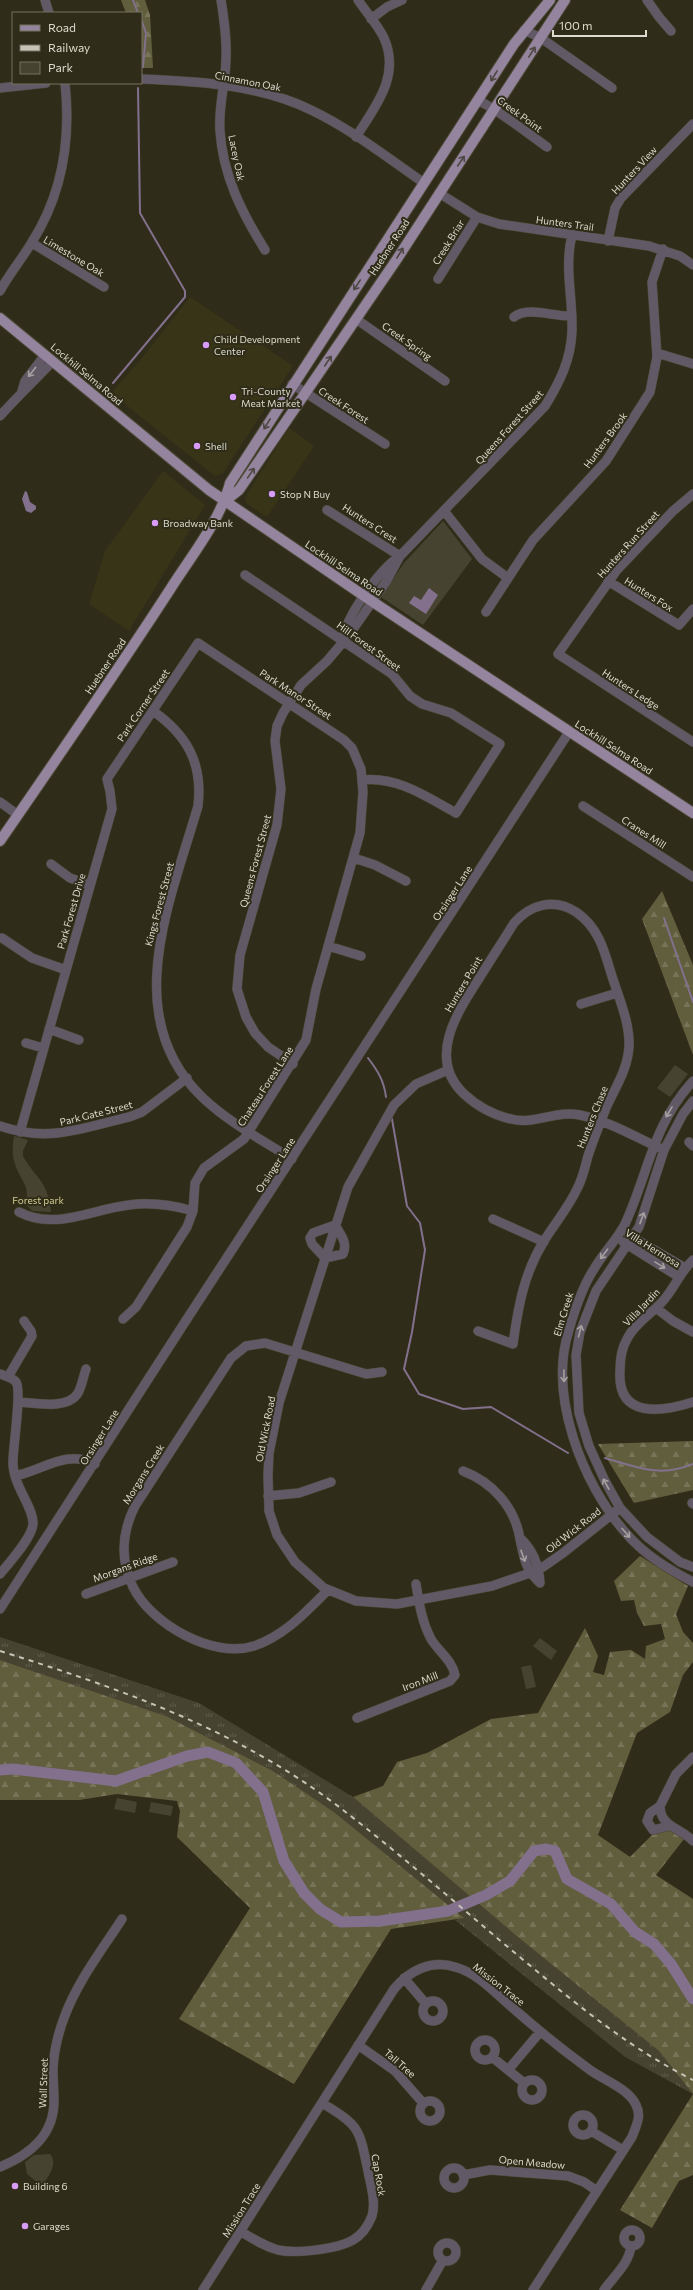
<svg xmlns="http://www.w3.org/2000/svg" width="693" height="2290" font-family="Commissioner,sans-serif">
<defs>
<pattern id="grass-tufts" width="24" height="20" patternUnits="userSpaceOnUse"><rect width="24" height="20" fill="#464430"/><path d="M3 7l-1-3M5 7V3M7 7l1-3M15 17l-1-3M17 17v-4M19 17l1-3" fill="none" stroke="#605e4d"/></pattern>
<pattern id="forest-firs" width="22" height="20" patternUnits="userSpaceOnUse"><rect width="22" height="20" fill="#615e3e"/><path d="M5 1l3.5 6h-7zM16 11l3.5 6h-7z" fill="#777459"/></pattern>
</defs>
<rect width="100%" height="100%" fill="#2f2d19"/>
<!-- built -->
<path fill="#373418" d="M190,297L293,366L223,473L215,476L111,393L142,358Z
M289,428L314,446L267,517L246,503L245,497Z
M163,471L205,505L129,631L89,604L105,551Z"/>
<!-- grass -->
<path fill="url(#grass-tufts)" d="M0,1637L199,1703L353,1797L519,1938L659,2051L693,2094L625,2057L455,1920L463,1918L334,1812L273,1771L166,1716L0,1660Z"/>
<!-- forest -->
<path fill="url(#forest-firs)" d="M121,0H145L150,15L153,68H141V13H126Z
M662,891L693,965V1055L642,919Z
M693,1441V1490L634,1503L598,1444Z
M640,1556L688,1586L676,1614L683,1632L693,1643V1662L683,1675L670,1712L637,1733L598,1835L630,1857L653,1834L669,1829L684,1839L656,1875L693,1899V2175L679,2181L652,2228L620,2210L693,2094L659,2051L519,1938L353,1797L383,1786L397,1762L427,1753L491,1719L538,1713L585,1628L598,1656L593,1672L604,1675L610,1652L631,1650L645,1659L646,1646L665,1639L661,1624L644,1626L637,1613L634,1600L621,1601L614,1581Z
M0,1660L166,1716L273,1771L334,1812L464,1918L391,1929L294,2084L179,2019L250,1908L177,1837L180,1811L177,1801L117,1794L79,1800H0Z"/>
<!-- park -->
<path fill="#464430" d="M443,521L472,559L423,625L381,597L404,563Z
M675,1065L688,1074L670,1097L657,1088Z
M14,1136L28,1140L23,1151V1156C37,1181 47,1178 51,1212L32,1211L25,1203C31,1188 21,1180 16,1167C12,1157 12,1147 14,1136Z
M540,1638L557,1651L551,1660L533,1646Z
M531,1665L536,1687L526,1689L521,1667Z
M117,1798L137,1802L135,1813L114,1809Z
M151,1802L173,1806L171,1816L149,1812Z
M50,2154C59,2164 47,2178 42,2186L27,2174L25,2162L34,2155Z"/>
<!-- water -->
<path fill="#82708d" d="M25,491L27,492L30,502L36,506V509L31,513L26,511L22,499Z
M429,588L438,595L426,614L409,603L414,596L421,600Z"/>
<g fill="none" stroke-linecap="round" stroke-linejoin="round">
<!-- stream -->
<path stroke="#82708d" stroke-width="2" d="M133,0L138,13
M141,19L146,33L143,67
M113,383L185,297V291L140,213L138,88
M664,918L693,1002
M368,1058C378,1071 384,1081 386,1097
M392,1119L407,1206L420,1223L425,1250L412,1332L404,1369L419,1394L463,1409L491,1407L568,1453
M605,1458C637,1467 660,1478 693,1464"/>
<!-- river -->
<path stroke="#82708d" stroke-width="11" d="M0,1770L13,1769L116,1781L187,1756L208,1752L236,1763L263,1792L284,1861L304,1893L320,1909L341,1922L380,1921L448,1911L486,1895L510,1881L534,1851L546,1849L555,1851L567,1879L611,1904L635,1932L654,1944L671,1964L693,1999"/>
<defs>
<path id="minor" d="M45,0L49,13
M221,0C224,19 227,38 226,58C226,82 218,106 220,131C223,176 242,213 265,250
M647,0L659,17L671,31
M371,19L387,7L402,0
M524,30L541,38L612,88
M141,79C197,81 260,85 311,110C351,129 388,158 424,183
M0,88L46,83
M478,101C489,103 534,138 547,147
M356,137C375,107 401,76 384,38C378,25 366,12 358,0
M439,193L477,217L499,224L649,246L680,256L693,265
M608,241L615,208L621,198L693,124
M32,243L104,287
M438,279L477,217
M0,291C9,274 22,259 32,242C63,193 71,139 65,83
M514,317C528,306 554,317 572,316
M356,319L445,381
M657,353L693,364
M292,384L385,444
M22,391L25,381L45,355
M0,416C17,397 35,380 53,361
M693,494L673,511L617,570L558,654L693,742
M327,510L400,556
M445,512L482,559L508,578
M245,575L392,674L410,696L422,704L451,713L500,744L456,813C427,797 397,776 362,780
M608,581L679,625L693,609
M486,612L533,540L606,461L650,392L657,357L652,282L663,249
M343,640C345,617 380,569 400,556L545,406C560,382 571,359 572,331C573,298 564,267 572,235
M153,711C187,735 203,763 198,806C171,900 118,1016 202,1097C228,1122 262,1140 292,1159
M0,802L18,815
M583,806L693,877
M354,858L375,865L406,881
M51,864L70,878L90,885
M2,938L32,958L66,970
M328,946L361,956
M581,1004L617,993
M49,1029L79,1040
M26,1043L43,1048
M293,1064L268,1047L255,1033L246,1017L237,989L240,955L277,825L281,789L275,741L277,726L283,713L301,685L327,661L349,635L386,582L400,556
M448,1070L416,1084L394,1105L348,1187L279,1403L269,1453L268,1475L269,1511L277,1535L295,1562L324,1588L356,1601L397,1604L492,1586L530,1573L543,1567L563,1553L620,1508
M693,1081C652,1126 649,1172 625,1224C617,1240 603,1253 594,1269C582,1287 575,1309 569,1330C548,1395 582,1483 625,1532C643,1554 668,1569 693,1582
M693,1101L683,1114L664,1150L639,1227L596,1291L580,1332L576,1355L579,1413L589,1446L605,1481L620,1508L647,1537L680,1562L693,1567
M0,1126C49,1143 82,1128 129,1117L142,1112L187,1078
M20,1132L112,809L110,791L107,779L198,643L344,740L352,748L361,769L363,792L360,833L316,989L306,1040L244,1139L204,1168L195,1183L193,1211L187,1227L136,1307L123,1319
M689,1142L693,1146
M19,1212C56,1231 92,1209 129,1205C150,1202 172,1205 193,1211
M493,1219L544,1242
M335,1225C341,1235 348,1243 343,1254L325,1258L312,1244L310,1238L313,1233Z
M629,1235L685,1268
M623,1242L679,1277
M693,1260C680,1272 674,1289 662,1302C651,1314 634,1324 627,1339C621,1349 620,1360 620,1371C617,1419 662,1412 693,1402
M656,1308L673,1321L693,1332
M478,1331L513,1344C518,1307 524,1273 544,1241C555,1223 569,1207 578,1187C583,1177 585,1167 588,1156C593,1140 600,1124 606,1108C615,1088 628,1069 629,1046C630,1022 618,996 611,973C604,949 598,927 576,912C554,898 531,904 514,923C503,941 491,959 480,977C458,1011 426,1058 464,1094C477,1106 493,1115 511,1119C535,1125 556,1110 580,1115C609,1121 637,1138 664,1150
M0,1374C5,1376 13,1378 16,1382C22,1390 13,1447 13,1461C12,1485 34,1507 33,1524C32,1538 9,1563 0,1574
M8,1377L32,1336L31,1331L24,1321
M18,1402C34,1403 68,1410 78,1393C82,1386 83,1377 86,1369
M463,1471C492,1482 515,1507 520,1539C524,1558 525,1569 540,1583C539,1565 533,1550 520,1538
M15,1476C44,1470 66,1449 95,1464
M268,1496L299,1493L331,1482
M692,1503L693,1504
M328,1590C306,1612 284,1636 254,1646C213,1659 151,1624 133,1587C120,1560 122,1532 135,1506L231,1358L246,1346L265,1343L366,1374L382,1372
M86,1594L173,1562
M0,1609L185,1322L569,732
M357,1718L450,1681L455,1675C452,1660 439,1652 431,1639C422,1622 419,1603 416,1584
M693,1757L676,1774L660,1806C660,1827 681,1828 693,1841
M660,1806L650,1813L647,1821L653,1830L669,1826
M404,1978L426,2004
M423 2011a10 10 0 1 1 20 0a10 10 0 1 1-20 0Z
M475 2050a10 10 0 1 1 20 0a10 10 0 1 1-20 0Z
M358,2045L395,2071L423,2103
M492,2057L524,2083
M508,2070L540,2032
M522 2090a10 10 0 1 1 20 0a10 10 0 1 1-20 0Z
M420 2111a10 10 0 1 1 20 0a10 10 0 1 1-20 0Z
M573 2125a10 10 0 1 1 20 0a10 10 0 1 1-20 0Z
M591,2131L623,2150
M0,2167C29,2155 54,2136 54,2101C54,2090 53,2079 53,2068C54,2051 58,2034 64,2018C77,1982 102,1950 122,1919
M444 2178a10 10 0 1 1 20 0a10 10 0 1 1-20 0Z
M463,2175L490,2170L568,2176L584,2182L597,2191
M624 2238a8 8 0 1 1 16 0a8 8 0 1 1-16 0Z
M240,2231C253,2239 264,2246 278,2250C296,2254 338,2249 353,2240C362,2235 368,2226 372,2216C376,2202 371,2186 368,2171C359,2128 360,2126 322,2103
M438 2252a9 9 0 1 1 18 0a9 9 0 1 1-18 0Z
M203,2290L394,1989C409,1971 431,1959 455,1967C478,1973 496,1994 514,2009C539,2031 564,2051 590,2070C604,2080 629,2089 636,2105C642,2116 636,2126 632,2137L533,2290
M426,2290L443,2260
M604,2290C614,2276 629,2264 631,2246"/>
<path id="major" d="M0,318L209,490L373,602L693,813
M225,501L239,490L397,259L565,0
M0,841C58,757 116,673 171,588C192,555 220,521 230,483L514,44L550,0"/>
</defs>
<!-- minor casing -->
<use href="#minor" stroke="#4b4936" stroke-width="10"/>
<!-- major casing -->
<use href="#major" stroke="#4b4936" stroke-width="12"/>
<!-- minor -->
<use href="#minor" stroke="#615965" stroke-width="9"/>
<!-- major -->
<use href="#major" stroke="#94849d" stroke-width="10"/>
<!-- rail -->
<path stroke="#c5c4b6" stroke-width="2" stroke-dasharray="5 5" stroke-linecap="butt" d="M0,1651C122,1689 241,1731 343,1810C404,1857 462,1909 521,1958C576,2004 629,2048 693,2080"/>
</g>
<!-- one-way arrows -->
<defs><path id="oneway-shaft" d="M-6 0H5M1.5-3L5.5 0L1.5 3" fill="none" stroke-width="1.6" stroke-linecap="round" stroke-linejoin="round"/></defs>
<g stroke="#4d4741">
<use href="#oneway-shaft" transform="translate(532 52) rotate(-58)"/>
<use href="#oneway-shaft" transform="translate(494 76) rotate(122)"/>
<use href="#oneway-shaft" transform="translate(461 161) rotate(-56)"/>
<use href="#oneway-shaft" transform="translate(400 253) rotate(-58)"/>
<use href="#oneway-shaft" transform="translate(357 285) rotate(123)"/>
<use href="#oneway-shaft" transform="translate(328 361) rotate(-56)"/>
<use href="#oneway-shaft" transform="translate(267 424) rotate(122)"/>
<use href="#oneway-shaft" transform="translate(251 473) rotate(-55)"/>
</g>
<g stroke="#a5a09f">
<use href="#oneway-shaft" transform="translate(32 372) rotate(128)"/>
<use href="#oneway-shaft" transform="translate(669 1112) rotate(121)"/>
<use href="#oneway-shaft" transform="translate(642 1218) rotate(-70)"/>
<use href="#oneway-shaft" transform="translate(604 1254) rotate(127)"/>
<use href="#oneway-shaft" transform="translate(660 1265) rotate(32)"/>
<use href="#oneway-shaft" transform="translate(580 1331) rotate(-76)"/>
<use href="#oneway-shaft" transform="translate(564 1376) rotate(89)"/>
<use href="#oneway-shaft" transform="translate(606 1484) rotate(-119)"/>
<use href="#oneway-shaft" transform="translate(626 1533) rotate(49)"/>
<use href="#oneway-shaft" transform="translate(523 1556) rotate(70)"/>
</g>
<!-- markers -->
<g fill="#d89bf8" stroke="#2f2d19" stroke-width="1.5">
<circle cx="206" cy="345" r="4"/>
<circle cx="233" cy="397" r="4"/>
<circle cx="197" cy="446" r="4"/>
<circle cx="272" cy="494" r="4"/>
<circle cx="155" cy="523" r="4"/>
<circle cx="15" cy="2186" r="4"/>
<circle cx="25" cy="2226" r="4"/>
</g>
<g text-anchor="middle" stroke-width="4" stroke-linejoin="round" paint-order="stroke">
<!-- street labels -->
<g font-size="10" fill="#dcdbce" stroke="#2f2d19">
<text transform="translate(248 81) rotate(11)" y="4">Cinnamon Oak</text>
<text transform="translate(520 114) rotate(36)" y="4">Creek Point</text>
<text transform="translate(237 158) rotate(78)" y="4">Lacey Oak</text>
<text transform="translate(634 170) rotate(-47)" y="4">Hunters View</text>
<text transform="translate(565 223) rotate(8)" y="4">Hunters Trail</text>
<text transform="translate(448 242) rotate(-58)" y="4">Creek Briar</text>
<text transform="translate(389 247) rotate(-57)" y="4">Huebner Road</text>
<text transform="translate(74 256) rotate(31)" y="4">Limestone Oak</text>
<text transform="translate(407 341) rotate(35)" y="4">Creek Spring</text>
<text transform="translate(87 374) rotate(40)" y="4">Lockhill Selma Road</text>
<text transform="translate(344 405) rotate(33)" y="4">Creek Forest</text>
<text transform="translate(509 427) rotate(-48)" y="4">Queens Forest Street</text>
<text transform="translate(605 440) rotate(-54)" y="4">Hunters Brook</text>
<text transform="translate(370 523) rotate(33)" y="4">Hunters Crest</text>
<text transform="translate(628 544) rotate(-48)" y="4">Hunters Run Street</text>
<text transform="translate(344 568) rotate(34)" y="4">Lockhill Selma Road</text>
<text transform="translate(649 594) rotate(32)" y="4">Hunters Fox</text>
<text transform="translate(369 646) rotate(36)" y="4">Hill Forest Street</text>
<text transform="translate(105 666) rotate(-56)" y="4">Huebner Road</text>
<text transform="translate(631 689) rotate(33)" y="4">Hunters Ledge</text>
<text transform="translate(296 694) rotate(33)" y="4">Park Manor Street</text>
<text transform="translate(143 705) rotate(-56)" y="4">Park Corner Street</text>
<text transform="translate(614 747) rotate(33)" y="4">Lockhill Selma Road</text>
<text transform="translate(644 832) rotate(33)" y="4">Cranes Mill</text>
<text transform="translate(255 861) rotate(-75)" y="4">Queens Forest Street</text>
<text transform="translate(452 893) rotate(-57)" y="4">Orsinger Lane</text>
<text transform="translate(159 904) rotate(-75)" y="4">Kings Forest Street</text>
<text transform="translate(71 911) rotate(-74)" y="4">Park Forest Drive</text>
<text transform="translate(463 984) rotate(-59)" y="4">Hunters Point</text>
<text transform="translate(265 1086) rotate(-57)" y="4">Chateau Forest Lane</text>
<text transform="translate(96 1113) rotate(-14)" y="4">Park Gate Street</text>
<text transform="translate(592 1117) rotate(-68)" y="4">Hunters Chase</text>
<text transform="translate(275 1165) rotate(-57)" y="4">Orsinger Lane</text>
<text transform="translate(653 1248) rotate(32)" y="4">Villa Hermosa</text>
<text transform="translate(641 1307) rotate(-46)" y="4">Villa Jardin</text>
<text transform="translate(563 1314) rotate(-73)" y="4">Elm Creek</text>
<text transform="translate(265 1429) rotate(-79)" y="4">Old Wick Road</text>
<text transform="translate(99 1437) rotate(-58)" y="4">Orsinger Lane</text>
<text transform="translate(143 1474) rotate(-58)" y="4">Morgans Creek</text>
<text transform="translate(573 1530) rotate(-38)" y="4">Old Wick Road</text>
<text transform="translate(125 1567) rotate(-20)" y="4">Morgans Ridge</text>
<text transform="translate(420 1681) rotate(-21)" y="4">Iron Mill</text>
<text transform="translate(499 1984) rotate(38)" y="4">Mission Trace</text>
<text transform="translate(400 2063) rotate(41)" y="4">Tall Tree</text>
<text transform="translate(43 2083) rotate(-88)" y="4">Wall Street</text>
<text transform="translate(532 2162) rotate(5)" y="4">Open Meadow</text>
<text transform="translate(379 2175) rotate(80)" y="4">Cap Rock</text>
<text transform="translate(241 2210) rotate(-58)" y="4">Mission Trace</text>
</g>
<!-- poi labels -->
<g font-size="10" fill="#dcdbce" stroke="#2f2d19" text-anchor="start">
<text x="214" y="343">Child Development<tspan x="214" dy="12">Center</tspan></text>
<text x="241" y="395">Tri-County<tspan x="241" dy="12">Meat Market</tspan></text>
<text x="205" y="450">Shell</text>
<text x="280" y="498">Stop N Buy</text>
<text x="163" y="527">Broadway Bank</text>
<text x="23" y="2190">Building 6</text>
<text x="33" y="2230">Garages</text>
</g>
<!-- park labels -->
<g font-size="10" fill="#d1cb90" stroke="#2f2d19">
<text x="38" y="1204">Forest park</text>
</g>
</g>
<!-- legend -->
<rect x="12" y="12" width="130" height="72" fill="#2f2d19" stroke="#747361"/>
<rect x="20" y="25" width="20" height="6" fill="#94849d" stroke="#747361"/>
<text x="48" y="32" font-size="12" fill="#dcdbce">Road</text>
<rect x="20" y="45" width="20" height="6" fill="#c5c4b6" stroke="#747361"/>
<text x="48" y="52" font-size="12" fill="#dcdbce">Railway</text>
<rect x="20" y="62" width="20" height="12" fill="#464430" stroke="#747361"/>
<text x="48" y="72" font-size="12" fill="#dcdbce">Park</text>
<!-- scale -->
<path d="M553 30v6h93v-6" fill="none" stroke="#dcdbce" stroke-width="2"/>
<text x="559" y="30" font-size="12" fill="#dcdbce" stroke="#2f2d19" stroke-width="3" paint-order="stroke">100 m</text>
</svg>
